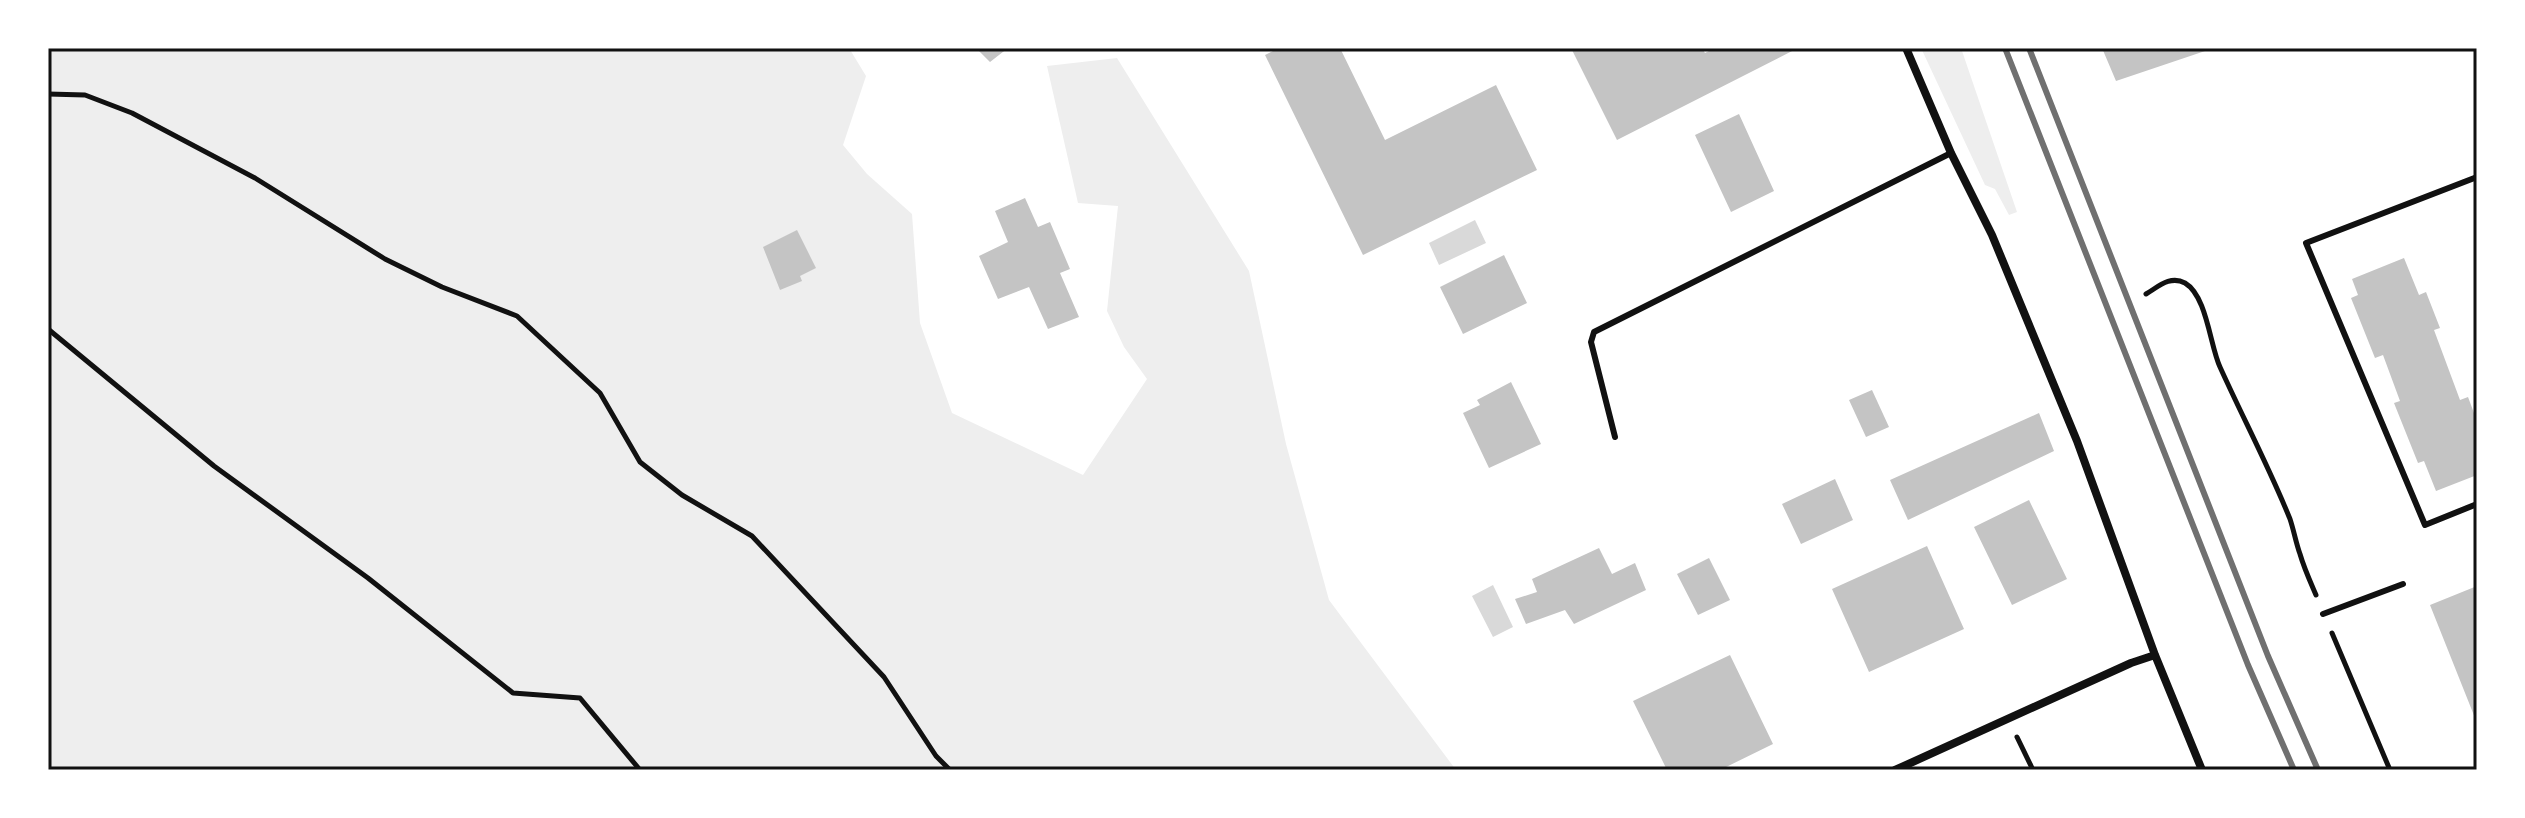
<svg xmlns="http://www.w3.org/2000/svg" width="2525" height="818" font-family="'Nunito Sans',sans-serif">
<rect width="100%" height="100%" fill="#fff"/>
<!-- green -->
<path fill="#eee" d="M48,48H849L866,76L843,145L867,174L912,214L920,323L952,413L1083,475L1147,379L1124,347L1107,311L1118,206L1078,203L1047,66L1117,58L1249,271L1286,444L1329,600L1456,770H48Z
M1921,48H1961L2017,212L2009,215L1995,189L1985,185Z"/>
<!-- water -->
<path fill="#d9d9d9" d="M1475,220L1486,243L1439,265L1429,243Z
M1493,585L1513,627L1493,637L1472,596Z"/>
<!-- building -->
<path fill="#c4c4c4" d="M976,48H1008L990,62Z
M1279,48H1340L1385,140L1496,85L1537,170L1363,255L1265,55Z
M1571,48H1702L1705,53L1715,48H1798L1617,140Z
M2102,48H2211V49L2116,81Z
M1739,114L1774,191L1731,212L1695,135Z
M1025,198L1038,227L1050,222L1070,269L1060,273L1079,317L1048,329L1029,287L998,299L979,256L1008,242L995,211Z
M797,230L816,268L800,276L802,281L780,290L763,247Z
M1504,255L1527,303L1463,334L1440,287Z
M2404,258L2419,295L2426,292L2440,328L2434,330L2460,400L2468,397L2477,421V475L2436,491L2424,461L2418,463L2394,403L2400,401L2383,355L2375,358L2351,298L2358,295L2352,279Z
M1511,382L1541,444L1489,468L1463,413L1480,405L1477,400Z
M1872,390L1889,427L1866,437L1849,400Z
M2039,413L2054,451L1908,520L1890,480Z
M1835,479L1853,520L1801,544L1782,504Z
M2029,500L2067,579L2012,605L1974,527Z
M1927,546L1964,629L1869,672L1832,589Z
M1599,548L1612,574L1635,563L1646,590L1574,624L1565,610L1526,624L1515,599L1537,592L1532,579Z
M1709,558L1730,600L1698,615L1677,574Z
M2477,586V723L2430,605Z
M1730,655L1773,744L1720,770H1667L1633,701Z"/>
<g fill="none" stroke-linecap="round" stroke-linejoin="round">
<!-- path -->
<path stroke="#111" stroke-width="5" d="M48,94L85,95L132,113L255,178L385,259L442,287L517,316L600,393L640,462L682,495L752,536L884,677L936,756L950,770
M2146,294C2158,287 2170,275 2185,283C2207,296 2210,346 2220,367C2243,418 2269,467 2290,519C2294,531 2296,543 2300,554C2304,568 2310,581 2316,595
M48,329L214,466L368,578L513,693L580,698L640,770
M2332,633L2390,770
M2017,737L2033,770"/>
<!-- service -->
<path stroke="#111" stroke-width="6" d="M2477,177L2306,243L2425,525L2477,504
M1615,437L1591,342L1594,332L1951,153
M2323,614L2403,584"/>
<!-- minor -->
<path stroke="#111" stroke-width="8" d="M1906,48L1951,153L1992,235L2077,441L2155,655L2202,770
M1895,770L2131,663L2155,655"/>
<!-- rail -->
<path stroke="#707070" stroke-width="6" d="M2005,48L2248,665L2294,770
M2029,48L2268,656L2318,770"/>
</g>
<!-- border -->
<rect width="2525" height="818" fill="none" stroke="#ffffff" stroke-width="100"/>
<rect x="50" y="50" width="2425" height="718" fill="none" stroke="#111" stroke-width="3"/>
</svg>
